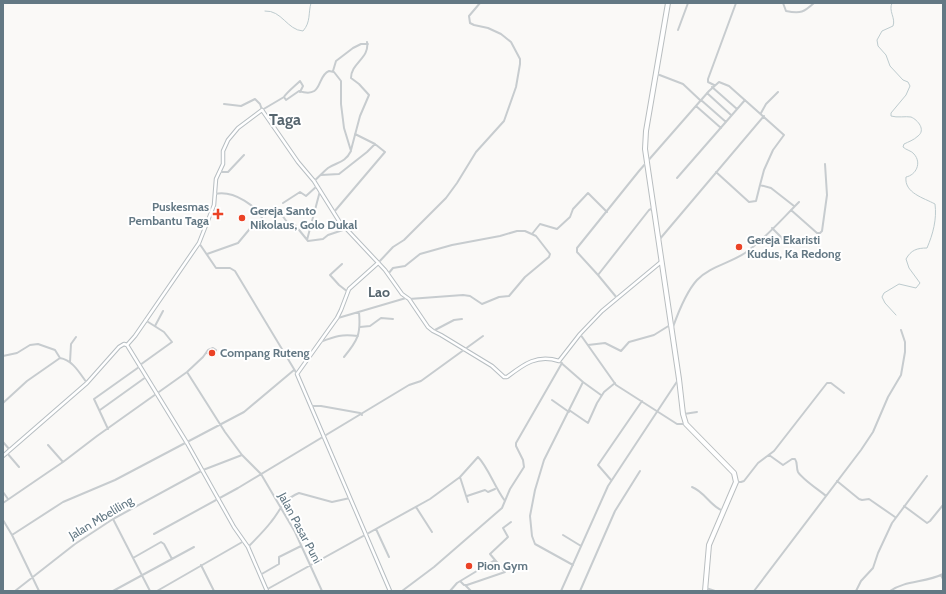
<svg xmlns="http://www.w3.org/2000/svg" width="946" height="594" font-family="Cabin,sans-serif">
<rect width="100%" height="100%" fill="#faf9f7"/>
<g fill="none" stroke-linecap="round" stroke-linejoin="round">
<!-- stream -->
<path stroke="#bdcbce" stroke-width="1" d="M892,3C888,11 896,18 893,26L882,31L877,40L878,46L886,55L890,66L903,80L908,82L910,86L906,95L891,113V116C897,118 906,116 911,117C918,120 926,130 918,136C914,140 908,142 904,144L903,147C906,150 912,151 914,154C922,163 916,175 906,177C904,193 924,198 935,204C937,219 933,234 927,248C917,248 911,250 906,259L909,268L920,283L916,288L899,284L884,293L882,297L885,303L896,315
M265,11C282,10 287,30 303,31C311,22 308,13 311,3"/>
<defs>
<path id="secondary" d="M378,263L349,289L341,310L337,318L297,374L390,591
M127,345L187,443L234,527L248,547L267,591
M3,456L87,383L119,347L124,344L127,345L135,336L199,243L214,205L216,179L223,164V151L228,140L238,128L262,110L298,162L314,181L339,221L385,270L402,294L409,299L428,327L433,331L441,335L492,366L504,377H507C524,364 537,354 559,361L580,334L602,311L661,262"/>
<path id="highway" d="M668,3L646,131L645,149L679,379L683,414L686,424L734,473L736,482L709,545L705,591"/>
</defs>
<!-- secondary casing -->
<use href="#secondary" stroke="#b7bec2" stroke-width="4.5"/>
<!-- highway casing -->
<use href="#highway" stroke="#b9bec0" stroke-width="6"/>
<!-- street -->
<path stroke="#c7cccf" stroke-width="2" d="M783,3L786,11C801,14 804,12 814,3
M678,30L688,3
M333,71L336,61L353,48L361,44H368
M657,74L683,84L700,100
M714,85L708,82V79L736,3
M712,87L737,109
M707,93L731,115
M284,97L286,100L299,91C324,99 316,76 329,71L334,72L341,81V104L344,128L351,151C345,163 337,162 328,168C323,172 319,177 314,181
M701,100L726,122
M224,104L241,106L255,99L260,104L262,110L284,97C286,93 296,85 300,81L303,86L300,92
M696,106L721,128
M761,113L766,104L778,92
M351,150L360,116L369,95L359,84L351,78C351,63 370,58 367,42
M219,172H228L244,155
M716,172L749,202L756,201L760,185
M321,175L339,174L367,152L375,144
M677,178L745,100
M283,203L300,192L306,196L317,186
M791,210L817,233H820L822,231L827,195L825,164
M259,212L267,210L279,211L287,222L295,225L308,241L323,239L328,235L346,229
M334,212L385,152L375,144L355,134
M772,228L782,238L773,245
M532,234L540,224L557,229L570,217L573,209L588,193L607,212
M307,240L320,191
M659,240L764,116
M199,243L216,268H230L235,271L297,374
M207,254L238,243L253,225L264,223C259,206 233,190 215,194
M378,263L393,247L404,240L446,198L457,183L476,152L504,121L516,87L520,64V59L511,42L501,34L488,28L474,25L470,23L469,16L480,3
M342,264L330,275L339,285L348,292
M388,274L393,268L405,266L420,254L452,245L500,236L517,231H525L536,236L550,254L549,257L525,277L509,296L499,297L482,304L470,296L463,295L409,299
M598,275L577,252V248L639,171L709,91L719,82L729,86L784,135L773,150L764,170L760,185L771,188L794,206
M617,298L598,275L649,210L653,208
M338,318L406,298
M155,326L163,311
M360,327L370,326L381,318L393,319
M673,327C678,313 687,291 697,280C709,267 730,263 745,253C764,240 782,219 799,202
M433,331L454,320L462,319
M580,334L616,385L677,424H685
M320,342C336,336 341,334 358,336
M588,345L605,343L621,351L629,342L654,335L670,325
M3,356L17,353L30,345L38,344L55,350L60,358
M344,357C358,340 361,334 359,312
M559,361L583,382L544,460L535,490L530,516L532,536L535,544L573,565
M70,362L71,344L76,337
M140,365L172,342L164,332L145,320
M187,372L225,432L242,455L261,474L295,532L322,591
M583,382L601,395
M552,400L569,412
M3,403L27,381L60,358C73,360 80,374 87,383
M311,406H321L360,413L362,415
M100,410L146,377
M569,410L588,423L597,403L604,392L615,383
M684,414L697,412
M108,429L94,399L139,367
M3,442L10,450
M48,445L63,462
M7,453L19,467
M769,455L783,465L792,459H795C798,463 796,468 798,472C802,479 819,490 826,496
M460,477L468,502
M611,480L598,465L642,401
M837,481L859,499L862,500L869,499L895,517
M737,482H741L744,481L758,463L774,451L827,383H831L844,393
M692,487C705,492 710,506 723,511
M3,492L8,499
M467,496L485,490L488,492L495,489
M3,503L63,462L97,436L187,372L203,357L208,350L213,348L216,350L214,354H210L207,353
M904,506L927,523L930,521L943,505
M416,507L432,532
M113,519L150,591
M3,520L12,535L39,591
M376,529L389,557
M154,534L238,488L409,385L421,381L483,336
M12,535L63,502L115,480L244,412L294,370
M563,535L581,546
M248,547C256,539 264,531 271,522C281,510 282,500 299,493L332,502L350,498
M133,558L161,542L164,544L172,559
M201,565L214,591
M260,575L279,564V557L301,546
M941,575L943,579
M461,582L464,585H467L505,572L495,560
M465,585L471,591
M706,588L715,591
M15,591L75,544L113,519L203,470L242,455
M113,591L194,547
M157,591L244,541
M264,591L430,499L460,477L478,457C488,467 495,488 505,501
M402,591L434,567L502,508L510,489L524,467L523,460L516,446V443L562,363
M450,591L457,583L495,560L490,554L508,537L503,528L511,522
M478,591H489
M561,591L608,486L678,380
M580,591L615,511L640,471
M754,591L861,450L873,432L888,397L901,375L905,352V342L901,330
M856,591L861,581L873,568L878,553L892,523L927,476
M890,591C906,580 925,583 943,574"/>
<!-- secondary -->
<use href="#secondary" stroke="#fff" stroke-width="2.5"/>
<!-- highway -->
<use href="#highway" stroke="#fff" stroke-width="4"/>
</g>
<!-- markers -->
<g fill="#eb4326" stroke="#fff" stroke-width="1.5">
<path d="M216 208h4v4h4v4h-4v4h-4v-4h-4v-4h4z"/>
<circle cx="242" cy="218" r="4"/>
<circle cx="739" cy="247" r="4"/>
<circle cx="212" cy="353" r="4"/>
<circle cx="469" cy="566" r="4"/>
</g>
<g text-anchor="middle" stroke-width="4" stroke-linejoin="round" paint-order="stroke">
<!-- poi labels -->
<g font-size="12" font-weight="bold" fill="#637884" stroke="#fff" text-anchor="start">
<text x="209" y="211" text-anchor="end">Puskesmas<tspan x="209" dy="14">Pembantu Taga</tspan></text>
<text x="250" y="215">Gereja Santo<tspan x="250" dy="14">Nikolaus, Golo Dukal</tspan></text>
<text x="747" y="244">Gereja Ekaristi<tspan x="747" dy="14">Kudus, Ka Redong</tspan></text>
<text x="220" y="357">Compang Ruteng</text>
<text x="477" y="570">Pion Gym</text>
</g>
<!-- street labels -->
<g font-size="12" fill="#637884" stroke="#fff">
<text transform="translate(101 518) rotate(-31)" y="4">Jalan Mbeliling</text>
<text transform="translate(300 528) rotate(62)" y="4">Jalan Pasar Puni</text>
</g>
<!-- quarter labels -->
<g font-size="14" font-weight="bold" fill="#56656e" stroke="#fff">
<text x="379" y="297">Lao</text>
</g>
<!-- district labels -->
<g font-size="16" font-weight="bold" fill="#56656e" stroke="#fff">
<text x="285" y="125">Taga</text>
</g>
</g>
<!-- border -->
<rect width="946" height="594" fill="none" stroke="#637884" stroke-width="8"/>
</svg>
